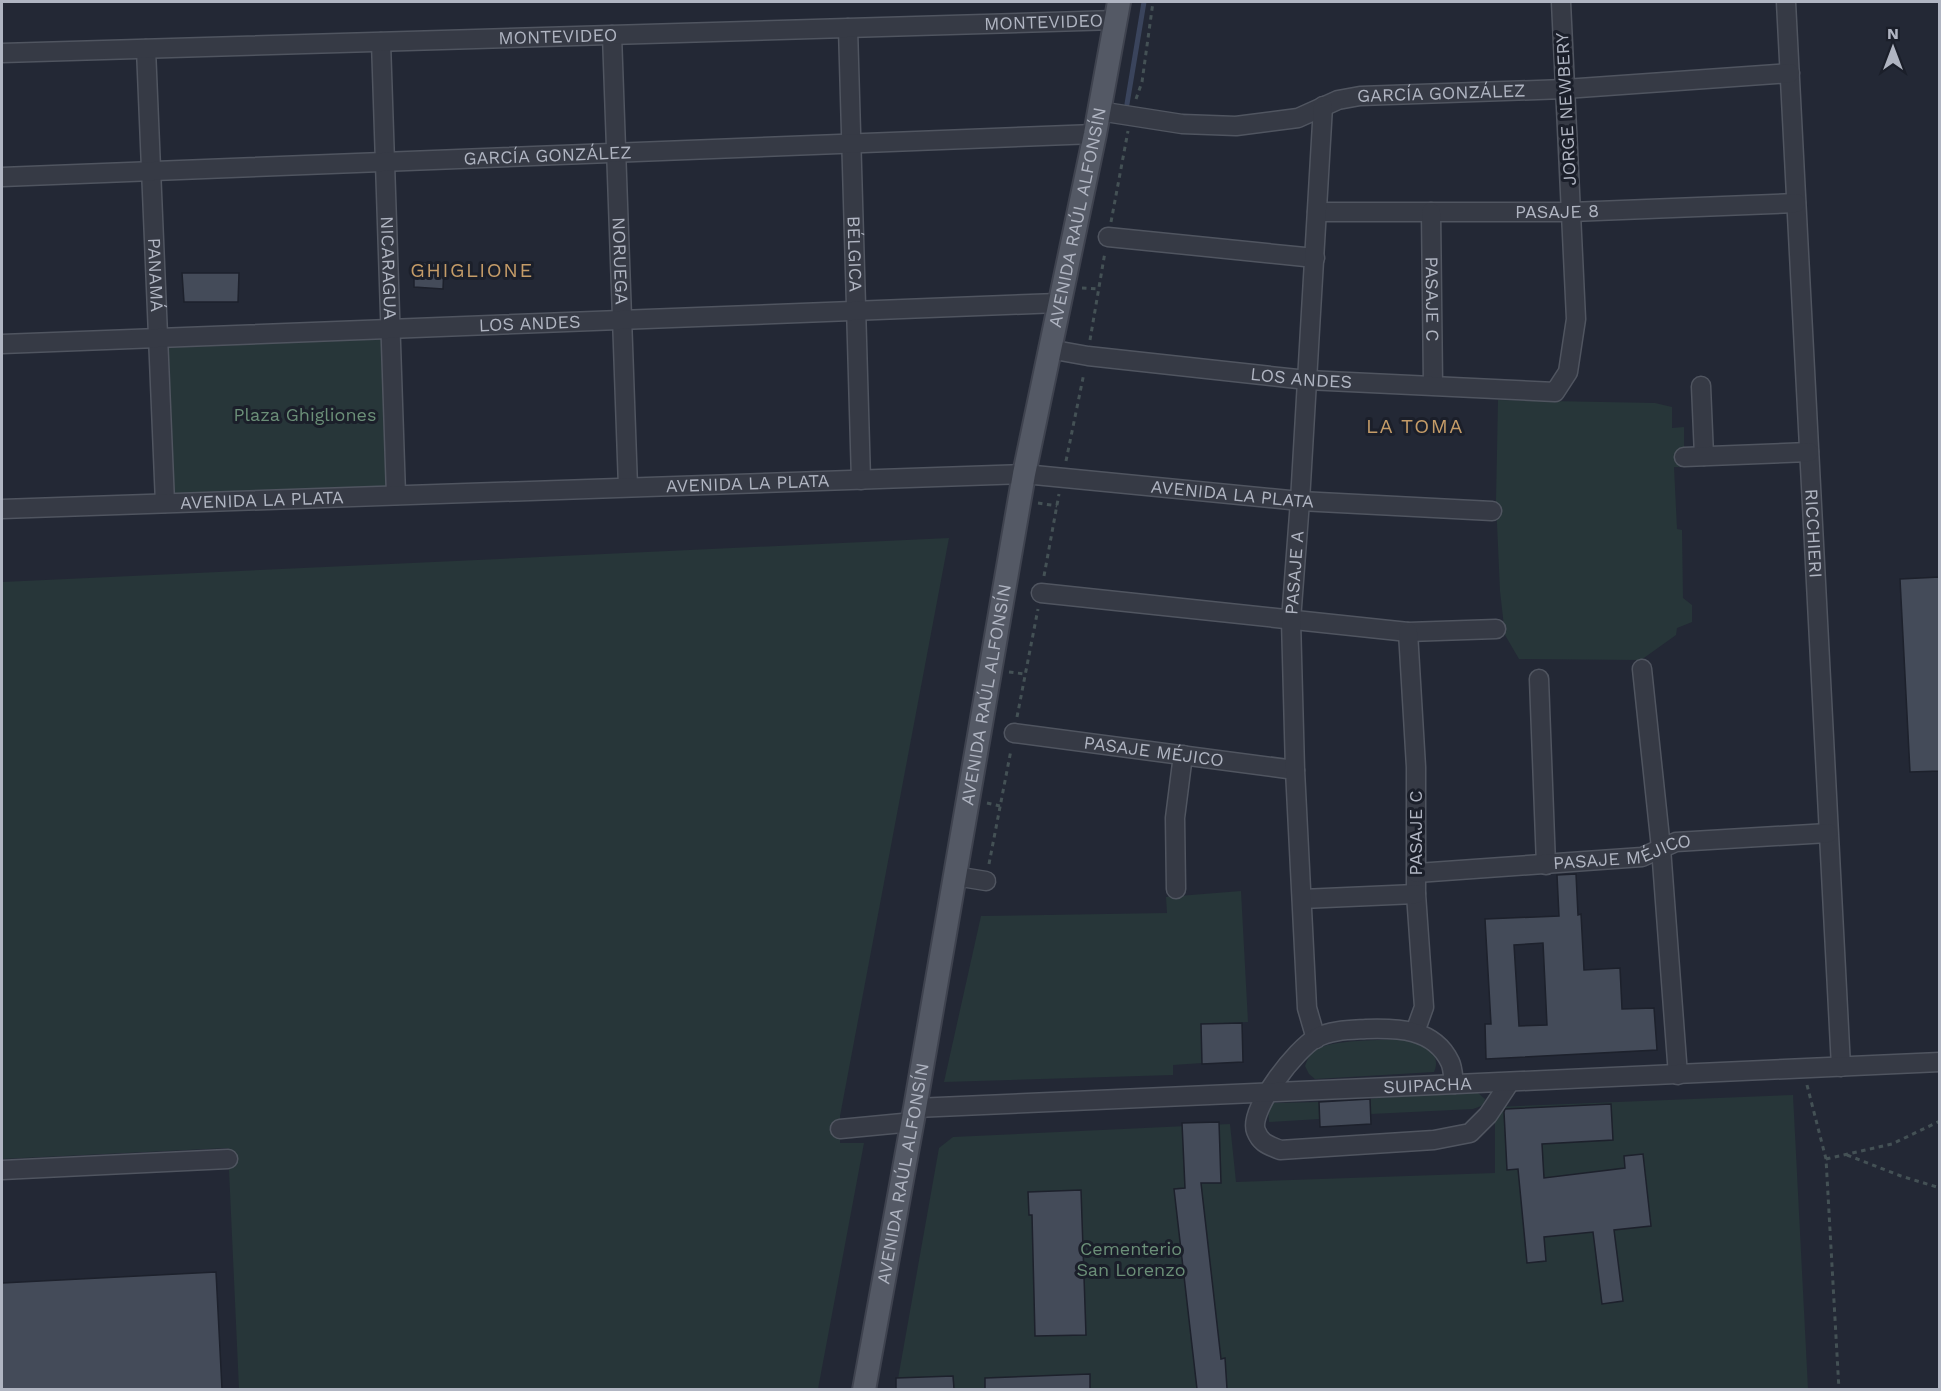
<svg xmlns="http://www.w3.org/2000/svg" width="1941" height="1391" font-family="'Work Sans',sans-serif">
<rect width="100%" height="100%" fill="#232835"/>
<!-- green -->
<path fill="#273639" d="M383,337L390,484L384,489L179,497L172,492L166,351L168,345Z
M1498,400L1655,403L1672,407V428L1684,427V467H1674L1677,529L1682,530L1683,598L1692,605V622L1677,628L1676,635L1641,660L1519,659L1505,635L1500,591L1496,501Z
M949,538L840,1116V1143H864L818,1389H239L228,1148L2,1159V582Z
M1241,891L1248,1022L1201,1024L1202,1063L1173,1065V1075L944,1082L981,916L1167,913L1166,897Z
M1411,1039C1425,1045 1442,1054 1434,1072L1315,1079L1309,1074L1305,1066C1308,1058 1311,1051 1319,1048C1338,1039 1389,1040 1411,1039Z
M1471,1091L1478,1093L1485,1099C1484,1106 1479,1107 1473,1109L1371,1114L1370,1099L1409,1093Z
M1793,1095L1808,1389L896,1390L939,1148L953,1137L1230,1124L1236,1182L1495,1173V1107Z
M1319,1102V1119L1269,1122L1268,1108L1274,1103Z"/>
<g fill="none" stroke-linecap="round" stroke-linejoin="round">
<!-- stream -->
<path stroke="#3a445c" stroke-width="5" d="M1127,104L1144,2"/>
</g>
<!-- building -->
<path fill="#444b59" stroke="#1d212c" stroke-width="1.5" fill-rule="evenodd" d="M414,262L444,264L443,289L414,287Z
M182,273H239L238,302H184Z
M1940,577V771L1910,772L1900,579Z
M1576,874L1578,915L1581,914L1584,970L1620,968L1622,1009L1654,1008L1657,1050L1486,1059L1485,1024H1491L1485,919L1559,916L1557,875ZM1543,943L1547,1025L1519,1026L1514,945Z
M1242,1023L1243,1062L1202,1064L1201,1024Z
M1370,1099L1371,1124L1320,1127L1319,1102Z
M1611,1104L1613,1140L1542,1144L1544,1178L1625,1168L1624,1156L1643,1154L1651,1226L1614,1230L1623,1301L1602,1304L1593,1232L1544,1237L1546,1261L1527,1263L1518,1169L1507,1170L1504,1112L1505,1109Z
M1219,1122L1221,1183H1201L1221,1359L1225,1358L1227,1389H1197L1174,1189L1185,1188L1182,1123Z
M1081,1190L1086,1335L1035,1336L1032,1215H1029L1028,1192Z
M216,1272L222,1389H2V1283Z
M1090,1374V1389H985V1378Z
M953,1376L954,1389H896V1378Z"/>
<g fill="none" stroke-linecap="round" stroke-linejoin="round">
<defs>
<g id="minor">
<path id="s1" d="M1786,2L1841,1067"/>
<path id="s2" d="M848,28L861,480"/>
<path id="s3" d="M612,35L628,487"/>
<path id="s4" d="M381,42L396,495"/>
<path id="s5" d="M146,49L165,503"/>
<path id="s6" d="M2,53L1116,20"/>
<path id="s7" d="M1099,111L1182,124L1236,126L1298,118L1338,100L1360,96L1565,89L1790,73"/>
<path id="s8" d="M2,177L1095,134"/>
<path id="s9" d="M1317,212H1571L1796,203"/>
<path id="s10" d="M1431,212L1433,385"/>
<path d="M1108,237L1315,258"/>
<path id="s11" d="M2,344L1058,303"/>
<path id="s12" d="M1049,349L1088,356L1307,380L1555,392L1568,372L1576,319L1561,2"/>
<path d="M1701,386L1704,456"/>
<path d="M1684,457L1809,452"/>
<path id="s13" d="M2,509L1024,474L1300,501L1492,511"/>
<path d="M1041,593L1408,632L1496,629"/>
<path d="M1408,632L1416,767V894L1424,1007L1415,1032"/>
<path d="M1642,669L1661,848L1678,1075"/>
<path d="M1539,679L1546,865"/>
<path id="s14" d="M1014,733L1295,770"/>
<path id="s15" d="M1417,873L1642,857L1676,842L1828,833"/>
<path d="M955,876L986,881"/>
<path d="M1176,889L1175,818L1183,755"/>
<path d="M1302,899L1416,894"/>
<path id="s16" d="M1316,1039L1307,1008L1295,770L1291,620L1300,501L1323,106"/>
<path d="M1454,1084C1453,1077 1453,1068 1450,1062C1434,1028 1397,1028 1366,1029C1349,1030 1331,1030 1316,1038C1297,1048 1248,1110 1256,1131C1261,1144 1269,1145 1280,1150L1434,1140L1470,1133L1488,1115L1510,1082"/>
<path id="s17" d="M915,1108C1257,1091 1598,1080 1940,1062"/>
<path d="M840,1129L913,1122"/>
<path d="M2,1170L228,1159"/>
</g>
<g id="major">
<path id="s18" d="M864,1390L915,1108L1024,474L1095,134L1119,2"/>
</g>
</defs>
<!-- minor casing -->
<use href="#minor" stroke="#505560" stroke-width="21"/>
<!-- major casing -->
<use href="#major" stroke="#3f434f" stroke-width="26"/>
<!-- path -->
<path stroke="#445155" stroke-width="3" stroke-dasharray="4.5 4.5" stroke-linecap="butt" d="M1136,99L1142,82L1153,2
M1111,222L1128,131
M1082,288L1098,289
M1090,340L1105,252
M1066,461L1084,373
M1038,503L1057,506
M1044,576L1059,494
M1009,672L1025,674
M1017,717L1038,609
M987,803L1000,806
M989,864L1011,750
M1807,1085L1826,1159L1839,1390
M1847,1155L1901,1176L1940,1188
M1826,1159L1892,1144L1940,1121"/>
<!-- minor -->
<use href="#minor" stroke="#363a45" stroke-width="18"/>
<!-- major -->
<use href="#major" stroke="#545965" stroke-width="22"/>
</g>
<g text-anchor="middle" stroke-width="6" stroke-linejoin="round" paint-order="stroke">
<!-- street labels -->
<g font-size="18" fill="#b0b5c2" stroke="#1b1f2a">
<text dy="6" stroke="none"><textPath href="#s6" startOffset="1042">MONTEVIDEO</textPath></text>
<text dy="6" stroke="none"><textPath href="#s6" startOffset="556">MONTEVIDEO</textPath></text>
<text dy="6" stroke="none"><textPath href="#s7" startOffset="348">GARCÍA GONZÁLEZ</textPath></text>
<text transform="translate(1566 109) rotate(-93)" y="6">JORGE NEWBERY</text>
<text dy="6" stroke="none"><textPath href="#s8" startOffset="546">GARCÍA GONZÁLEZ</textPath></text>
<text dy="6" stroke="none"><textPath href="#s9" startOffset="240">PASAJE 8</textPath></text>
<text dy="6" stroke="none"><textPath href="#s18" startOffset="1192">AVENIDA RAÚL ALFONSÍN</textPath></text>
<text dy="6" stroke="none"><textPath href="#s2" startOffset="226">BÉLGICA</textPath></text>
<text dy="6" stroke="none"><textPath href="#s3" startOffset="226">NORUEGA</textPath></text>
<text dy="6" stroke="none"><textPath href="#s4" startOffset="226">NICARAGUA</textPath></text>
<text dy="6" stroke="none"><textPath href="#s5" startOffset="226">PANAMÁ</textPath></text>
<text dy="6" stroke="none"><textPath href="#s10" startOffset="87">PASAJE C</textPath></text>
<text dy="6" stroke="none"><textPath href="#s11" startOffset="528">LOS ANDES</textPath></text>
<text dy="6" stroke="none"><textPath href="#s12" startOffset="254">LOS ANDES</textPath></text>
<text dy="6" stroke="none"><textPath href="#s13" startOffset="746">AVENIDA LA PLATA</textPath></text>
<text dy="6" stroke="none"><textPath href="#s13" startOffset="1232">AVENIDA LA PLATA</textPath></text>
<text dy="6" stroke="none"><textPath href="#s13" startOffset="260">AVENIDA LA PLATA</textPath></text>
<text dy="6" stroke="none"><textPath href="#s1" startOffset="532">RICCHIERI</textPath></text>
<text dy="6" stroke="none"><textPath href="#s16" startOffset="468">PASAJE A</textPath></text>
<text dy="6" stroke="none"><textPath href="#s18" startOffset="706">AVENIDA RAÚL ALFONSÍN</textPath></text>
<text dy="6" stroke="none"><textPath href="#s14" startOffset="141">PASAJE MÉJICO</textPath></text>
<text transform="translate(1416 833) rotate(-90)" y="6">PASAJE C</text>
<text dy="6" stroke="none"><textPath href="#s15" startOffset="207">PASAJE MÉJICO</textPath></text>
<text dy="6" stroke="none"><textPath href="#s17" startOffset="513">SUIPACHA</textPath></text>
<text dy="6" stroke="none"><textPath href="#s18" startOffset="220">AVENIDA RAÚL ALFONSÍN</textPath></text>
</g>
<!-- park labels -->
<g font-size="18" fill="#6b8f78" stroke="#1b1f2a">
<text x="305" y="421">Plaza Ghigliones</text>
<text x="1131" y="1255">Cementerio<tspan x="1131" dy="21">San Lorenzo</tspan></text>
</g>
<!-- neighbourhood labels -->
<g font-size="20" letter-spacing="1.5" fill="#c59c68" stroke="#1b1f2a">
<text x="472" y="277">GHIGLIONE</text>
<text x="1415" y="433">LA TOMA</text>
</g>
</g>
<!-- border -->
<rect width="1941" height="1391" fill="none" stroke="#b0b5c2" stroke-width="6"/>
<!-- north arrow -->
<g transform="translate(1893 48)" stroke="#1b1f2a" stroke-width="4.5" paint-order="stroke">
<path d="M0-4.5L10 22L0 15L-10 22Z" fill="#b0b5c2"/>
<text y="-9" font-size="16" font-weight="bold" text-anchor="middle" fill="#b0b5c2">N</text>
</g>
</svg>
